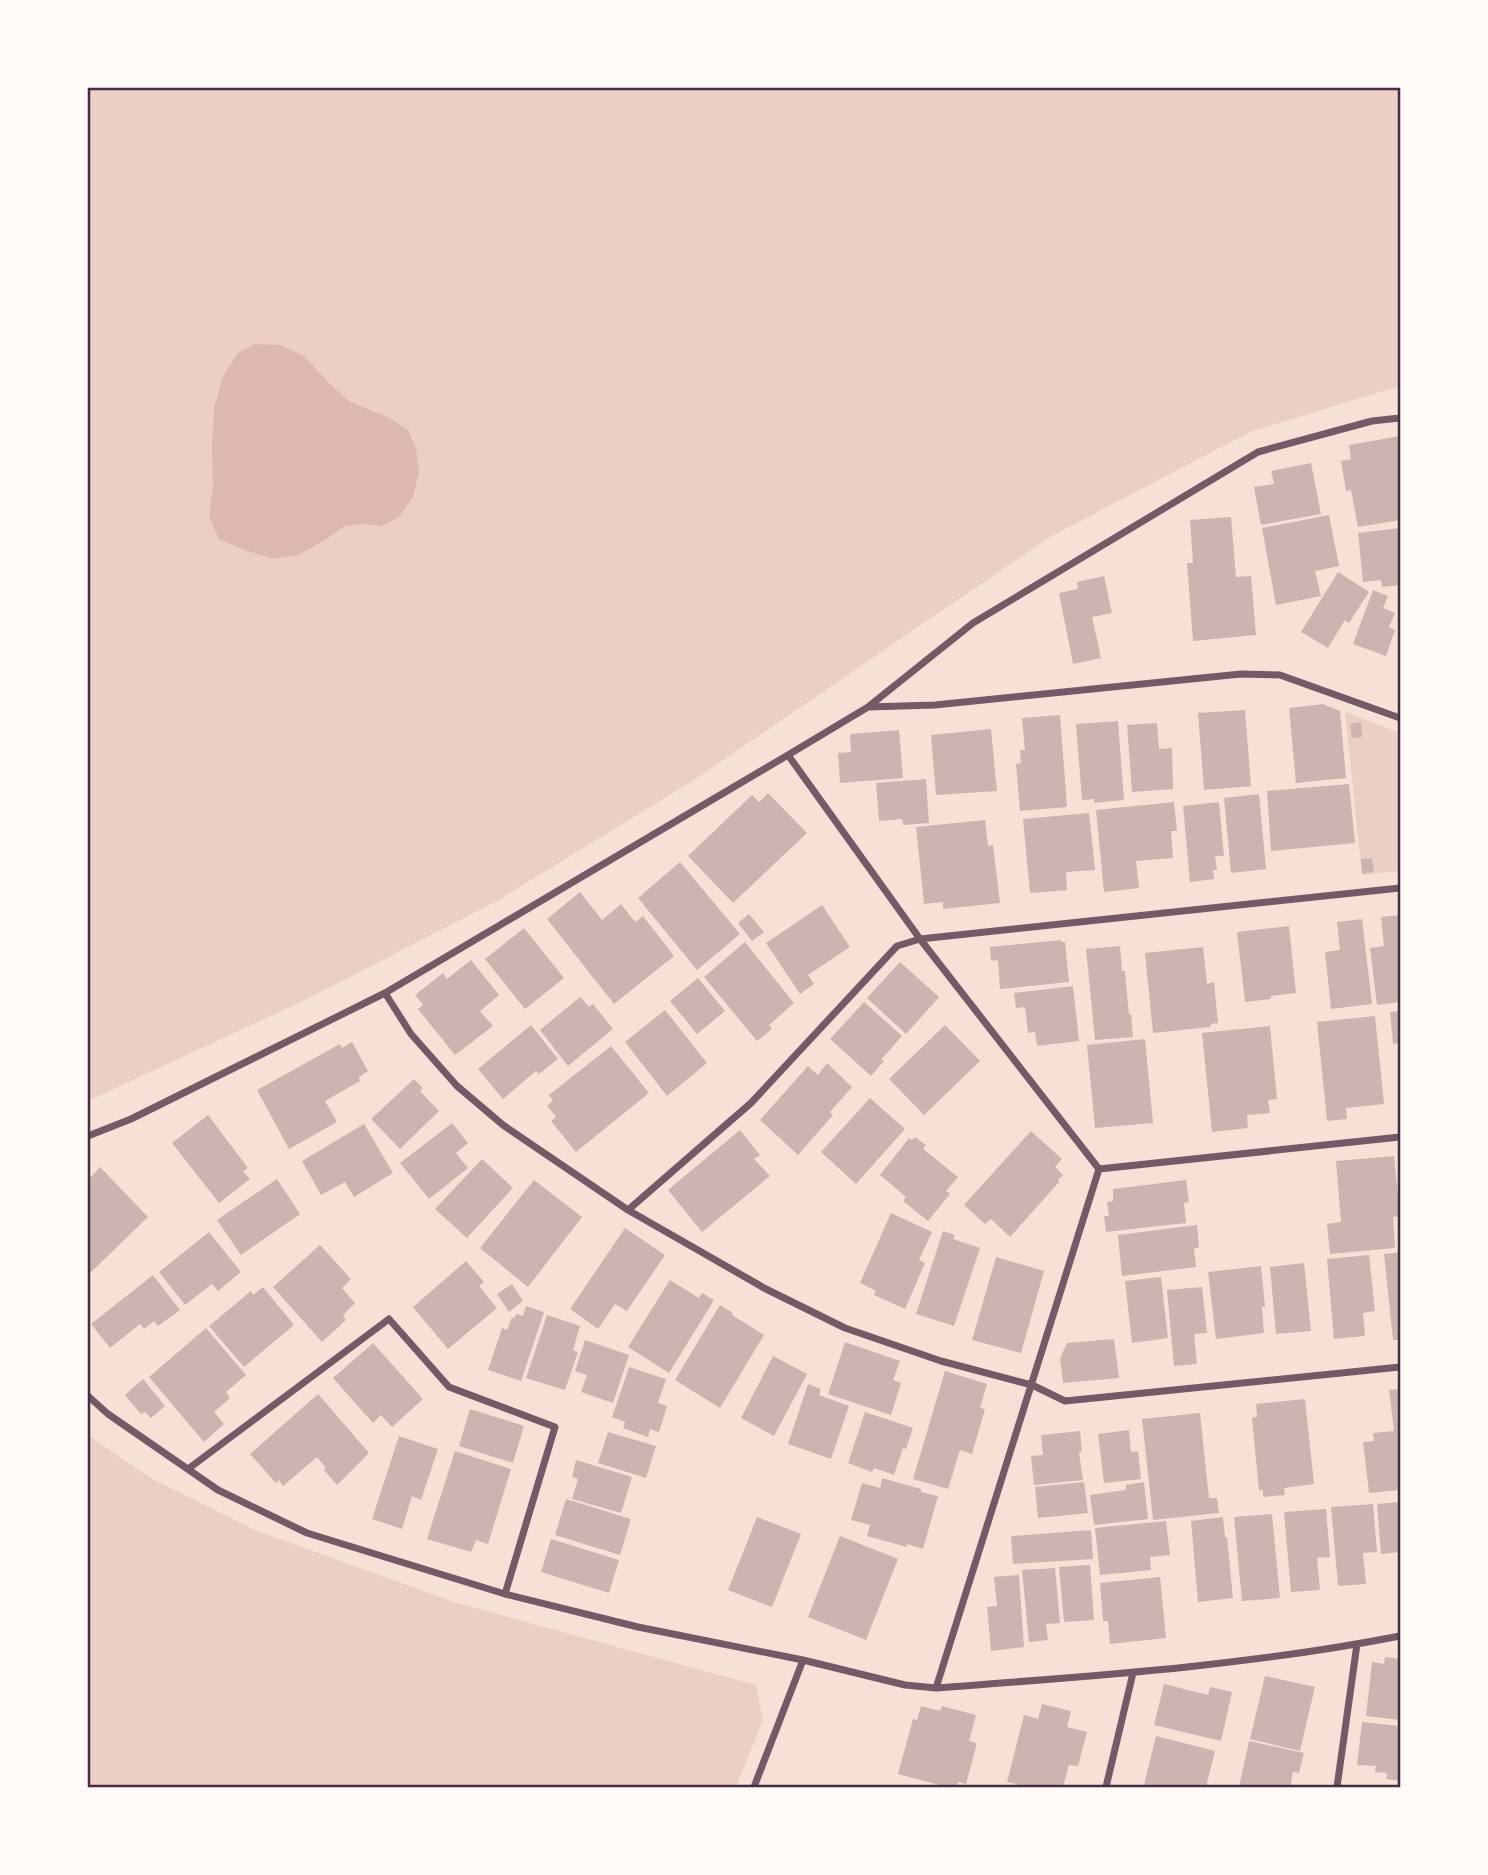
<svg xmlns="http://www.w3.org/2000/svg" width="1488" height="1875" font-family="'Noto Sans',sans-serif">
<rect width="100%" height="100%" fill="#f7e1d7"/>
<!-- green -->
<path fill="#ebcfc5" d="M88,88H1400V386L1250,432L1050,537L694,780L497,901L309,998L88,1101Z
M1345,712L1400,733V871L1362,875Z
M88,1435L154,1480L255,1530L457,1603L756,1685L763,1720L736,1787H88Z"/>
<!-- water -->
<path fill="#dcb8b0" d="M255,344L280,345L304,356L328,382L350,402L390,418L408,430L416,448L419,472L413,497L398,518L381,526L360,524L345,526L325,540L298,555L273,559L242,549L219,539L209,517L213,486L212,447L214,408L223,376L238,353Z"/>
<!-- building -->
<path fill="#ccb4b1" d="M1400,436V520L1358,527L1351,490L1346,491L1341,461L1351,459L1349,445Z
M1311,463L1321,514L1261,525L1254,487L1274,484L1271,471Z
M1329,515L1339,566L1315,571L1321,596L1276,605L1262,528Z
M1231,517L1236,577L1251,576L1256,635L1193,641L1187,563H1193L1190,520Z
M1400,528V585L1382,587L1381,580L1363,582L1358,533Z
M1338,572L1369,592L1349,623L1345,620L1328,648L1301,632Z
M1104,576L1112,613L1092,617L1101,658L1073,664L1059,593L1078,589L1077,582Z
M1373,590L1388,596L1383,608L1395,613L1389,627L1395,630L1386,656L1353,644Z
M1323,704L1340,711L1346,778L1296,783L1289,708Z
M1245,710L1251,786L1204,790L1198,713Z
M1060,715L1067,807L1020,811L1016,764L1021,763L1020,750H1025L1022,718Z
M1118,721L1124,800L1094,803V799L1082,800L1076,724Z
M1361,722L1362,737L1352,738L1350,724Z
M1157,723L1159,749L1172,748L1173,789L1132,792L1127,725Z
M991,729L997,791L936,795L931,735Z
M899,730L903,778L840,783L838,753L851,752L850,734Z
M926,779L929,823L903,825L902,819L879,821L876,783Z
M1349,784L1355,843L1271,851L1267,791Z
M768,793L807,833L733,903L688,856L752,795L759,802Z
M1259,794L1266,869L1231,873L1224,798Z
M1174,802L1177,831H1171L1173,858L1136,861L1139,888L1104,892L1096,810Z
M1219,802L1224,856H1215L1217,870H1213L1214,879L1190,882L1183,806Z
M1089,813L1095,870L1066,872L1067,890L1030,893L1023,819Z
M985,820L988,846L993,845L1000,903L943,909V902L924,904L916,827Z
M1372,858L1374,872L1362,874L1361,859Z
M680,862L740,934L697,970L638,898Z
M580,892L602,920L621,904L635,922L643,916L674,956L614,1004L547,919Z
M822,905L850,947L808,975L814,984L800,994L766,943Z
M749,914L764,932L752,941L738,923Z
M1400,915V1002L1377,1005L1370,948L1384,946L1381,917Z
M1362,919L1372,1004L1331,1009L1325,952L1340,950L1337,922Z
M1289,926L1296,993L1271,996V999L1245,1002L1237,932Z
M524,928L564,978L525,1009L485,959Z
M1061,940V942H1065L1069,982L1000,989L998,960L991,961L990,947Z
M745,942L794,1003L769,1025L772,1029L757,1041L704,977Z
M1120,946L1122,971H1125L1129,1015L1131,1014L1133,1037L1095,1040L1086,949Z
M1203,947L1207,984L1214,982L1218,1023L1211,1024L1210,1027L1153,1033L1145,953Z
M471,960L499,995L480,1011L493,1026L455,1055L418,1009L423,1005L415,995L443,973L447,979Z
M900,962L939,997L906,1034L867,998Z
M698,978L725,1011L697,1034L670,1001Z
M1073,986L1079,1041L1037,1046L1035,1032L1028,1033L1025,1007L1016,1008L1014,993Z
M580,997L589,1007L593,1004L613,1029L568,1066L540,1030Z
M864,1002L902,1036L881,1060L884,1061L871,1076L830,1039Z
M665,1010L707,1063L667,1096L625,1042Z
M1400,1011V1043L1393,1044L1390,1012Z
M1375,1016L1384,1104L1346,1108L1347,1119L1327,1121L1317,1022Z
M531,1025L558,1059L539,1074L536,1071L503,1099L478,1069Z
M945,1025L980,1061L924,1115L889,1079Z
M1270,1026L1277,1099L1268,1100L1270,1113L1247,1115L1248,1128L1212,1132L1202,1033Z
M1145,1039L1153,1123L1095,1128L1087,1045Z
M352,1042L368,1071L359,1077L360,1081L325,1101L337,1122L289,1149L257,1090L340,1044L342,1048Z
M611,1046L649,1093L576,1152L551,1121L556,1117L547,1106L553,1100L549,1095Z
M827,1063L852,1087L830,1112L833,1115L798,1155L760,1120L808,1066L818,1075Z
M414,1079L423,1088L420,1091L439,1111L400,1149L371,1119Z
M870,1098L905,1129L856,1184L821,1152Z
M208,1115L248,1168L243,1171L250,1179L219,1203L172,1143Z
M452,1123L468,1143L456,1153L468,1168L429,1199L400,1163Z
M364,1124L393,1173L354,1197L345,1182L321,1195L302,1161Z
M740,1130L760,1155L754,1159L770,1176L702,1232L668,1190Z
M1031,1131L1062,1159L1055,1167L1063,1175L1058,1180L1059,1182L1010,1237L991,1219L985,1224L964,1205Z
M915,1137L926,1145L923,1149L958,1177L946,1191L950,1194L928,1221L903,1201L906,1197L880,1175L909,1138L912,1140Z
M1394,1156L1400,1216L1393,1217L1395,1248L1330,1254L1327,1224L1341,1222L1336,1161Z
M482,1159L513,1188L467,1238L435,1209Z
M100,1167L148,1217L88,1275V1180Z
M277,1179L300,1214L241,1255L217,1220Z
M534,1180L582,1217L528,1287L480,1248Z
M1186,1180L1189,1202L1184,1203L1186,1223L1106,1232L1104,1216H1109L1107,1202L1113,1201V1189Z
M891,1213L932,1232L919,1260L925,1263L905,1309L874,1295L876,1291L860,1283Z
M1197,1225L1199,1248H1194L1196,1267L1122,1276L1118,1235Z
M625,1228L665,1255L627,1311L615,1304L598,1329L570,1309Z
M943,1231L955,1235L953,1239L980,1248L954,1326L916,1314Z
M209,1232L241,1272L218,1291L212,1284L185,1305L159,1272Z
M320,1245L351,1279L342,1288L355,1303L343,1315L346,1320L322,1342L273,1287Z
M1400,1252V1340H1393L1384,1254Z
M1369,1255L1375,1311L1363,1313L1365,1336L1334,1339L1327,1259Z
M996,1257L1044,1271L1021,1353L972,1340Z
M466,1261L484,1282L479,1286L497,1308L448,1349L413,1307Z
M1304,1263L1311,1331L1276,1334L1270,1267Z
M1261,1266L1265,1307H1262L1264,1333L1216,1339L1208,1272Z
M153,1275L180,1310L158,1326L154,1321L144,1329L140,1324L110,1348L91,1324Z
M1161,1277L1168,1338L1132,1343L1125,1281Z
M670,1280L699,1298L702,1293L714,1300L669,1373L628,1347Z
M512,1284L523,1301L509,1312L497,1294Z
M263,1287L294,1325L244,1367L209,1326L251,1291L253,1295Z
M1202,1287L1207,1333L1194,1334L1197,1364L1174,1366L1167,1290Z
M720,1305L733,1313L732,1315L764,1335L720,1408L675,1380Z
M526,1306L544,1312L521,1381L488,1370L502,1328L507,1330L512,1317L514,1319L516,1314L523,1316Z
M547,1315L580,1326L573,1350L578,1352L565,1390L526,1378Z
M206,1328L246,1375L226,1392L230,1398L214,1412L224,1424L204,1442L149,1377Z
M1114,1339L1119,1378L1063,1383L1060,1358L1067,1343Z
M585,1340L629,1355L613,1403L581,1392L587,1375L575,1371Z
M845,1342L900,1361L893,1380L901,1383L891,1415L828,1394Z
M373,1343L423,1399L392,1427L381,1415L373,1423L333,1378Z
M773,1356L807,1374L774,1436L741,1418Z
M629,1367L666,1379L658,1403L667,1406L659,1432L650,1429L648,1437L623,1428L625,1422L612,1417Z
M945,1371L987,1384L980,1408L985,1409L972,1454L960,1450L948,1489L913,1479Z
M143,1379L165,1406L151,1418L145,1412L141,1414L125,1395Z
M808,1384L821,1389L819,1395L849,1406L831,1459L788,1444Z
M1400,1389V1490L1369,1493L1363,1442L1374,1441L1373,1433L1394,1431L1389,1390Z
M318,1394L369,1453L337,1485L324,1470L326,1468L317,1457L283,1486L279,1480L276,1483L250,1454Z
M1305,1399L1314,1484L1284,1488L1285,1495L1263,1497V1490H1259L1252,1418L1257,1417L1256,1404Z
M470,1409L524,1426L513,1463L459,1446Z
M865,1412L913,1428L906,1449L903,1448L894,1475L874,1468L872,1472L848,1463Z
M1200,1413L1209,1498H1217L1219,1513L1153,1520L1142,1419Z
M1129,1430L1131,1452L1138,1451L1141,1479L1104,1483L1098,1434Z
M1080,1431L1082,1451L1079,1452L1083,1480L1034,1485L1031,1456L1043,1455L1041,1435Z
M608,1432L656,1446L646,1478L598,1463Z
M399,1436L438,1449L421,1500L412,1496L402,1529L372,1519Z
M455,1451L511,1469L488,1544L476,1540L471,1552L427,1539Z
M576,1460L632,1477L621,1513L572,1499L578,1479L572,1477Z
M882,1478L921,1489V1492L938,1496L923,1549L907,1544V1547L867,1536L870,1525L851,1520L862,1483L880,1488Z
M1084,1482L1088,1513L1038,1518L1035,1487Z
M1144,1482L1148,1519L1094,1525L1090,1495L1126,1490V1485Z
M566,1499L631,1519L620,1555L555,1535Z
M1400,1502V1552L1381,1554L1377,1504Z
M1373,1504L1377,1552L1363,1553L1366,1584L1338,1586L1331,1507Z
M1326,1509L1330,1557L1317,1558L1320,1590L1291,1592L1284,1512Z
M1272,1514L1280,1598L1242,1601L1234,1517Z
M757,1517L801,1534L772,1607L728,1590Z
M1223,1517L1225,1537H1227L1233,1598L1198,1602L1191,1521Z
M1166,1521L1170,1555L1150,1557L1151,1570L1100,1575L1095,1528Z
M1091,1530L1093,1559L1013,1564L1011,1536Z
M840,1536L898,1559L866,1640L808,1617Z
M551,1539L619,1560L609,1593L541,1572Z
M1090,1565L1094,1620L1064,1622L1059,1567Z
M1055,1568L1060,1623L1046,1624L1048,1640L1029,1642L1022,1570Z
M1019,1575L1024,1647L991,1651L987,1607L997,1606L994,1577Z
M1160,1577L1166,1638L1110,1644L1108,1621H1103L1100,1583Z
M1385,1657L1400,1659V1720L1366,1716L1372,1662L1384,1664Z
M1265,1676L1315,1687L1300,1751L1250,1739Z
M1164,1684L1208,1695L1210,1687L1232,1692L1221,1741L1154,1725Z
M1042,1704L1071,1711L1067,1727L1087,1732L1078,1766L1069,1765L1063,1787H1028L1007,1782L1024,1715L1038,1719Z
M921,1706L940,1711L942,1706L976,1715L969,1741L977,1743L966,1784L958,1782L957,1787H947L898,1774L913,1719L917,1720Z
M1362,1722L1400,1726V1781L1386,1779L1387,1773L1375,1772L1376,1766L1357,1765Z
M1156,1736L1215,1751L1206,1787H1156L1144,1785Z
M1249,1741L1304,1753L1299,1773L1293,1772L1290,1787H1239Z"/>
<g fill="none" stroke-linecap="round" stroke-linejoin="round">
<!-- minor -->
<path stroke="#755966" stroke-width="7" d="M869,707L935,705L1241,674L1280,675L1400,718
M788,755L920,939L1099,1169
M385,993L411,1034L457,1086L503,1125L628,1210L751,1103L897,946L920,939L1400,888
M88,1136L131,1119L385,993L788,755L868,707L973,623L1258,452L1372,421L1400,418
M1099,1169L1400,1137
M628,1210L766,1289L845,1328L941,1361L1032,1385L1065,1401L1400,1367
M88,1396L108,1414L218,1490L307,1533L505,1594L638,1627L803,1660L905,1685L936,1688C1092,1676 1247,1666 1400,1636
M188,1469L389,1319L449,1387L555,1427L505,1594
M936,1688L1099,1169
M754,1787L803,1660
M1106,1787L1133,1673
M1337,1787L1357,1644"/>
</g>
<!-- border -->
<rect width="1488" height="1875" fill="none" stroke="#fffaf5" stroke-width="178"/>
<rect x="89" y="89" width="1310" height="1697" fill="none" stroke="#4a2c40" stroke-width="2.5"/>
</svg>
